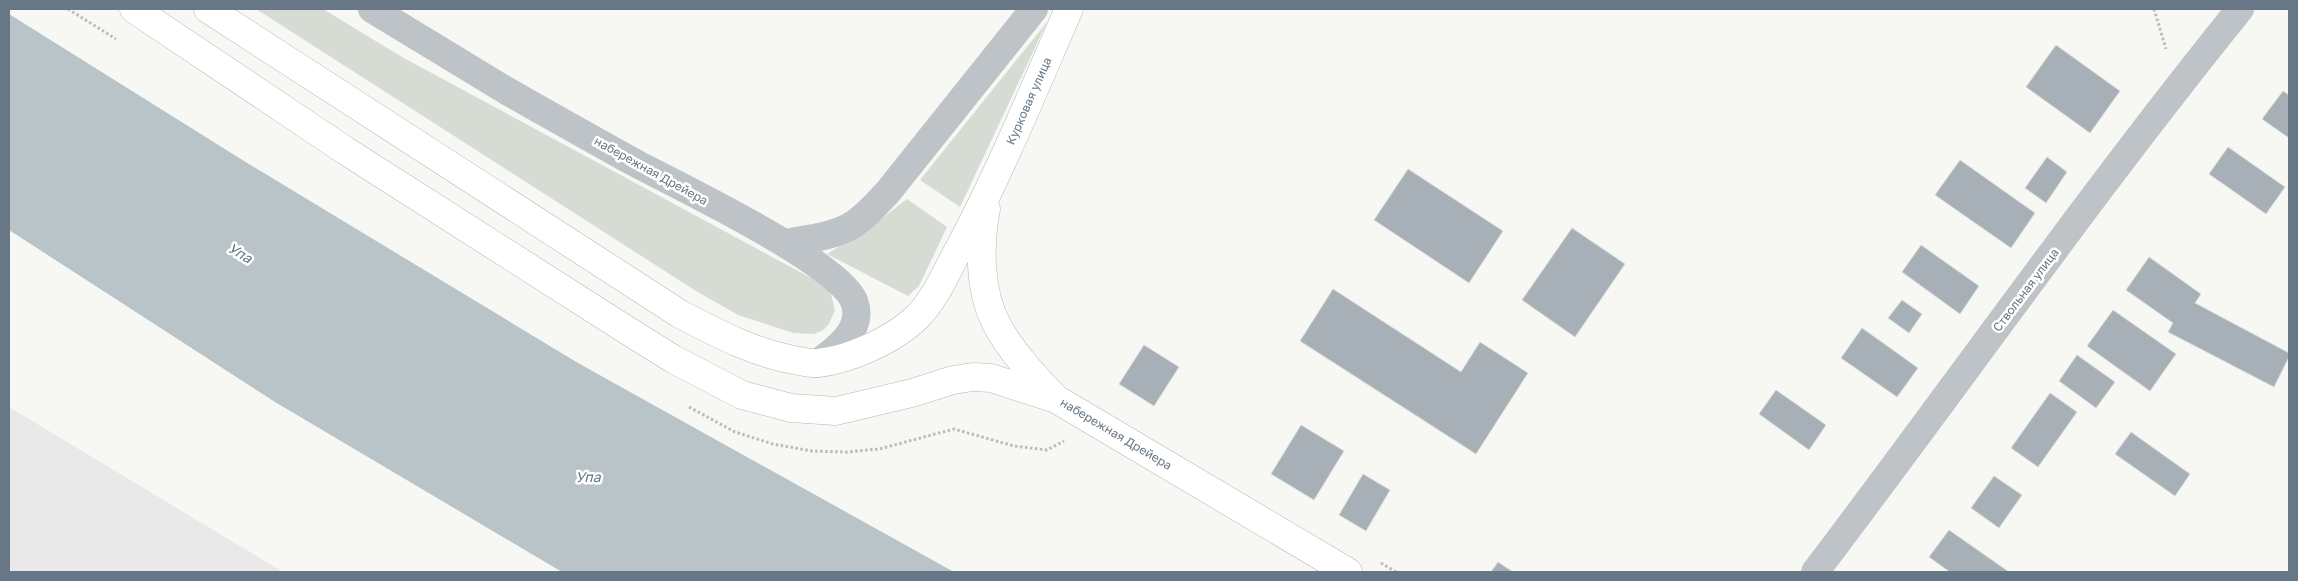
<svg xmlns="http://www.w3.org/2000/svg" width="2298" height="581" font-family="'Golos Text',sans-serif">
<rect width="100%" height="100%" fill="#f7f7f4"/>
<!-- built -->
<path fill="#e8e9e8" d="M9,407L283,572H9Z"/>
<!-- green -->
<path fill="#d6dcd4" d="M256,9H323L402,57L824,285L831,294L835,310L829,324L823,330L814,334L793,333L738,315L696,291Z
M1047,22L960,207L920,180Z
M907,199L947,227L919,286L908,296L827,254L868,229Z"/>
<!-- water -->
<path fill="#b9c4c9" d="M9,14L244,161L578,363L954,572H562L275,402L9,230Z"/>
<!-- building -->
<path fill="#a7b0b6" stroke="#d9d9d7" d="M2056,45L2120,91L2090,133L2026,87Z
M2283,91L2289,95V138L2262,119Z
M2228,147L2285,187L2266,214L2209,174Z
M2047,157L2067,172L2046,203L2025,188Z
M1960,160L2035,213L2011,248L1935,195Z
M1408,169L1503,231L1469,283L1374,220Z
M1572,228L1625,264L1575,337L1522,300Z
M1921,245L1979,286L1960,314L1902,272Z
M2149,257L2201,294L2195,303L2289,353V357L2274,387L2168,332L2173,323L2126,290Z
M1333,289L1461,372L1480,342L1528,373L1476,454L1300,341Z
M1902,300L1922,314L1909,333L1888,318Z
M2113,310L2176,354L2150,391L2087,346Z
M1862,328L1918,368L1897,397L1841,358Z
M1144,345L1179,367L1154,406L1119,384Z
M2077,355L2115,382L2096,408L2059,381Z
M1776,390L1826,425L1809,450L1759,414Z
M2050,393L2077,412L2038,467L2011,448Z
M1301,425L1344,451L1314,500L1271,474Z
M2131,432L2190,474L2175,496L2115,454Z
M1363,474L1390,490L1366,531L1339,515Z
M1994,476L2022,495L1999,528L1971,508Z
M1949,530L2009,572H1950L1929,557Z
M1498,562L1513,572H1491Z"/>
<g fill="none" stroke-linecap="round" stroke-linejoin="round">
<defs>
<path id="secondary" d="M134,9L346,151L625,329L673,359L742,395L791,408L836,411L912,393L953,380L973,377L991,378L1056,399
M208,9L680,314C718,334 756,354 799,361C805,362 812,364 818,363C848,360 891,341 914,320C935,301 946,272 960,247C1001,170 1034,89 1069,9
M986,209C979,246 979,293 998,327C1013,354 1035,377 1056,399L1348,572"/>
</defs>
<!-- secondary casing -->
<use href="#secondary" stroke="#b3b8bd" stroke-width="29"/>
<!-- path -->
<path stroke="#b9bcbf" stroke-width="3" stroke-dasharray="2.5 2.5" stroke-linecap="butt" d="M68,9L116,39
M2154,9L2166,49
M689,407L735,432L773,444L812,451L847,452L879,449L954,429L1014,446L1047,450L1064,441
M1381,563L1396,572"/>
<!-- street -->
<path stroke="#bec3c7" stroke-width="28" d="M372,9C417,36 462,64 507,91C551,116 595,141 639,165C681,187 839,263 854,301C865,329 836,350 816,364
M785,243C806,239 830,237 849,227C864,219 876,204 887,193L1034,9
M1815,572C1957,385 2092,192 2240,9"/>
<!-- secondary -->
<use href="#secondary" stroke="#fff" stroke-width="28"/>
</g>
<g text-anchor="middle" stroke-width="5" stroke-linejoin="round" paint-order="stroke">
<!-- street labels -->
<g font-size="12" fill="#677785" stroke="#fff">
<text transform="translate(1029 101) rotate(-66)" y="4">Курковая улица</text>
<text transform="translate(651 171) rotate(29)" y="4">набережная Дрейера</text>
<text transform="translate(2026 290) rotate(-53)" y="4">Ствольная улица</text>
<text transform="translate(1116 434) rotate(31)" y="4">набережная Дрейера</text>
</g>
<!-- water labels -->
<g font-size="14" font-style="italic" fill="#637781" stroke="#fff">
<text transform="translate(240 253) rotate(31)" y="5">Упа</text>
<text x="588" y="482">Упа</text>
</g>
</g>
<!-- border -->
<rect width="2298" height="581" fill="none" stroke="#677785" stroke-width="20"/>
</svg>
